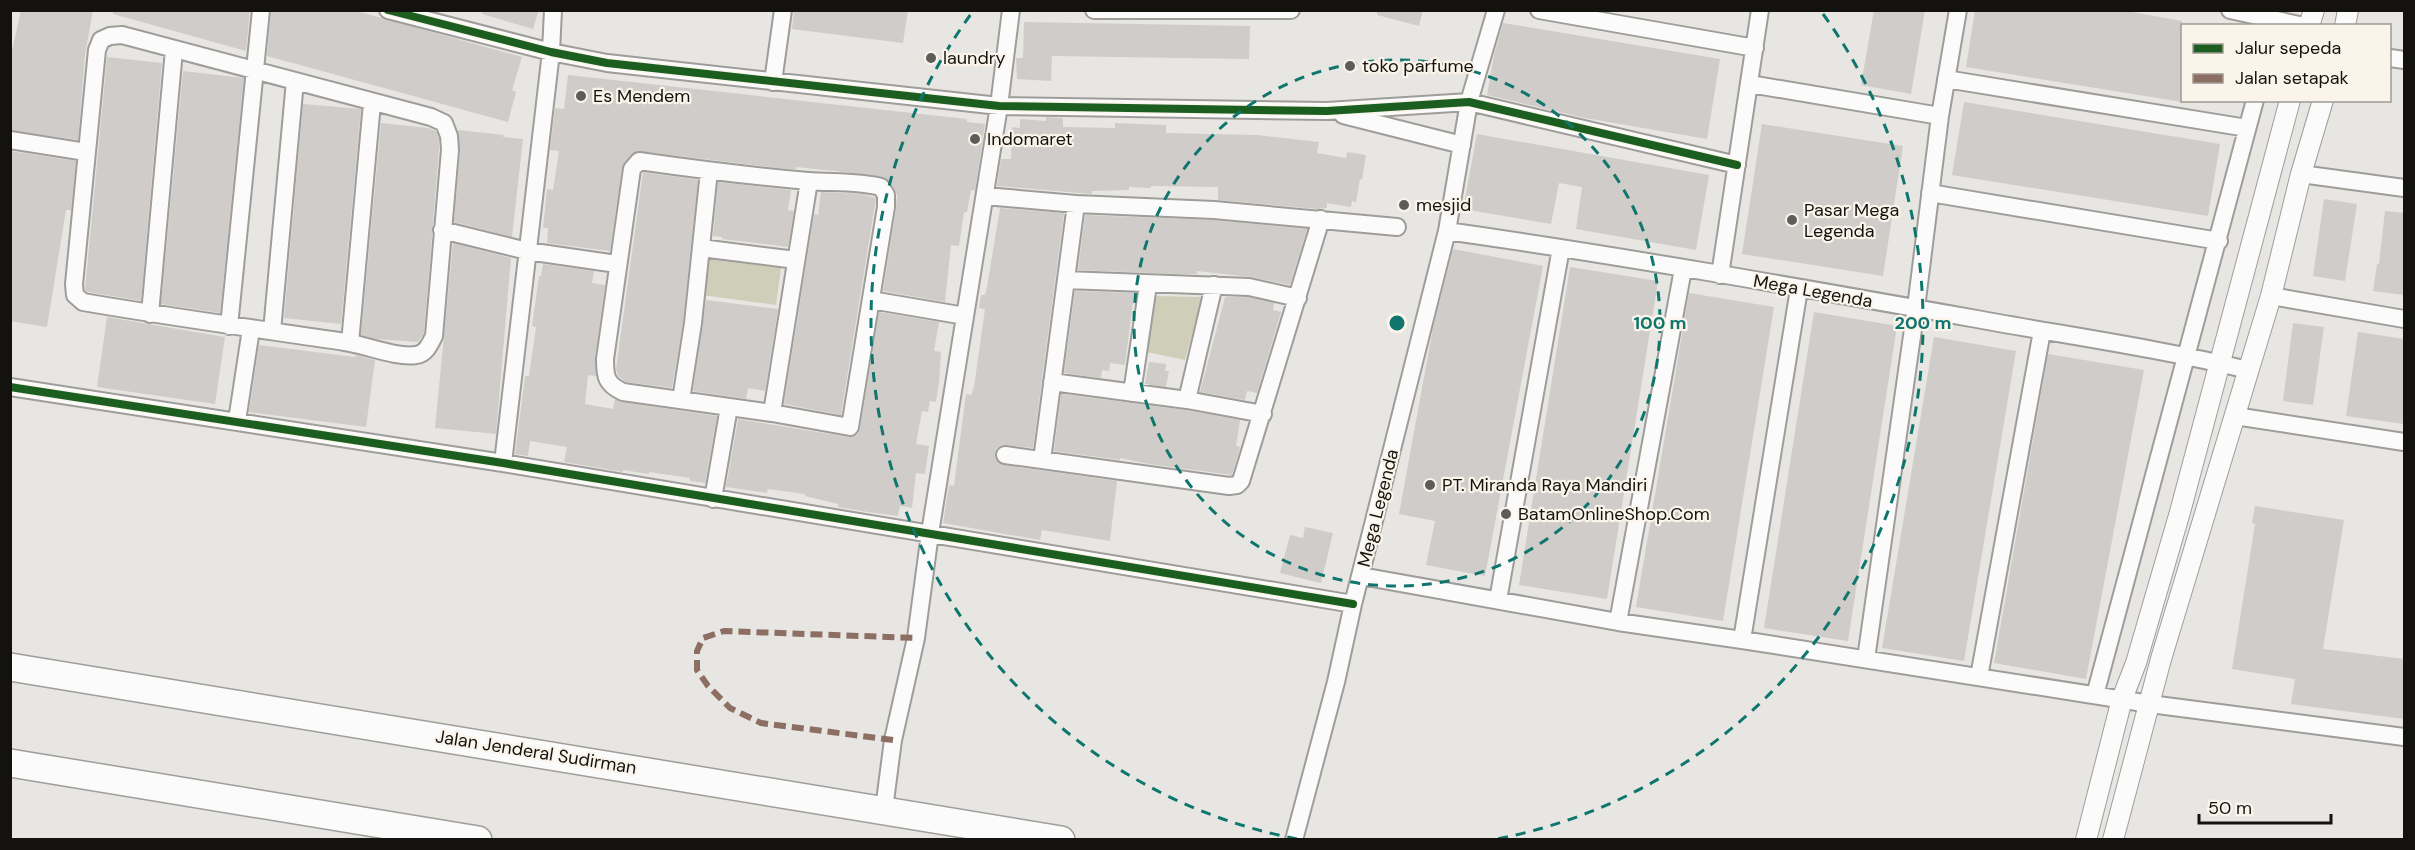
<svg xmlns="http://www.w3.org/2000/svg" width="2415" height="850" font-family="'DM Sans',sans-serif">
<rect width="100%" height="100%" fill="#e8e6e2"/>
<!-- green -->
<path fill="#cfcfb9" d="M707,258L781,268L776,305L702,295Z
M1155,296L1202,297L1185,360L1146,352Z"/>
<!-- building -->
<path fill="#cfccc9" d="M21,10H93L85,55L78,140L10,130V60Z
M113,10H250L246,51L113,14Z
M271,10H353L522,57L512,90L516,92L508,122L267,56Z
M482,10H539L533,29L482,14Z
M794,10H908L903,43L792,29Z
M1377,10H1423L1419,26L1377,15Z
M1874,10H1925L1911,94L1861,85Z
M1975,10H2121L2182,21V102L1966,67Z
M1024,22L1250,26L1249,59L1052,56L1051,81L1017,79L1016,58H1023Z
M1503,23L1720,59L1707,139L1585,118L1487,95L1494,55Z
M107,57L162,63L141,301L88,292L85,290Z
M183,71L244,78L220,313L161,304Z
M568,75L967,119V122L985,124L975,191L971,190L967,212H964L959,246L951,245L945,302L883,291L896,209L897,195L887,179L873,175L796,167V169H788L636,151L622,168L610,251L547,243L548,228H543L547,189L553,190L559,151L550,150L555,108L564,109Z
M1964,102L2220,144L2208,216L1952,175Z
M303,104L361,109L341,324L284,318Z
M1046,117L1063,118V127L1115,128V123L1166,125V133L1257,135L1319,142L1317,153L1346,158L1347,152L1366,155L1362,180L1360,179L1356,202L1352,201L1351,207L1327,203V208L1318,209L1218,200V187L1151,186V188L1129,187V190L1092,191V194L997,186L1001,159H1011L1012,127L1020,128V119L1046,121Z
M381,123L429,128L436,131L439,138V150L424,333L418,342L377,339L361,335Z
M1762,124L1903,146L1883,276L1742,254Z
M458,130L504,135L503,137L523,139L512,237L454,222L460,151Z
M1477,134L1709,175L1696,250L1576,229L1582,187L1559,183L1551,224L1463,209Z
M10,151L76,161L71,210H66L47,327L10,321Z
M643,172L698,180L683,322L672,388L626,382L618,376L616,369Z
M718,182L791,190L788,210L794,211L788,247L722,239V237L713,236Z
M821,192L862,194L876,198L841,415L784,404L814,214L818,215Z
M2324,199L2357,204L2345,281L2313,276Z
M1000,208L1064,213L1033,448L1002,445L996,449L995,458L1004,465L1117,481L1110,541L1042,530L1040,540L943,523L949,485L954,486L966,394L971,395L974,387L985,309L979,308L981,295H985L987,287Z
M2385,211L2404,213V295L2373,291L2377,264H2379Z
M1085,215L1213,220L1307,229L1290,285L1251,277L1197,271V274H1177L1078,270Z
M453,243L511,258L496,434L435,428Z
M1453,249L1543,266L1485,576L1426,565L1435,521L1399,514L1433,328Z
M543,264L594,271L592,283L605,285L595,358L596,376L588,375L585,404L613,409L615,399L622,402L717,416L705,483L690,481V478L649,472V474L623,470V472L564,462L567,447L530,441L528,456L515,454L525,376H529L536,327L532,326L539,276H541Z
M1570,267L1658,281L1607,599L1519,585Z
M1075,291L1134,293L1125,365L1110,363L1109,371L1102,370L1101,378L1064,373Z
M1689,293L1774,307L1723,621L1636,607Z
M1225,297H1248L1274,303L1273,310L1281,312L1257,393L1247,391L1245,400L1200,392Z
M706,300L778,309L765,391L748,388L746,399L693,391Z
M879,312L939,322L934,351L941,352L939,382L936,402L930,401L928,412L922,411L916,444L929,446L925,474L916,473L912,508L900,506L898,516L868,512L838,507V504L805,496V494L768,489L767,493L726,487L738,419L848,437L858,434L860,429Z
M1814,312L1897,326L1848,641L1764,628Z
M107,317L225,337L215,404L97,387Z
M2293,323L2324,327L2313,405L2283,401Z
M2358,332L2404,339V424L2346,416Z
M1934,337L2016,351L1964,661L1882,648Z
M259,345L355,357L356,355L375,360L366,427L249,412Z
M2048,354L2144,370L2086,679L1994,663Z
M1149,362L1166,364L1165,371H1169L1166,387L1145,384Z
M1061,394L1185,410L1240,420L1236,446L1240,447L1239,451L1232,475L1149,464L1120,458V460L1054,451Z
M2255,506L2344,520L2323,649L2404,659V719L2291,704L2295,679L2232,669L2255,524L2252,523Z
M1305,527L1333,533L1321,583L1280,573L1290,535L1303,538Z"/>
<g fill="none" stroke-linecap="round" stroke-linejoin="round">
<defs>
<path id="minor" d="M388,10L551,52L607,63L999,106L1327,111L1469,102L1737,165
M1094,10H1291
M1539,10L1755,48
M2230,10L2304,26
M122,35L431,117L444,123L449,136L450,150L434,336C430,344 426,354 416,355C396,358 366,345 345,342C258,329 170,317 83,302L75,295L74,284L97,50L101,40L110,36Z
M2390,58L2404,60
M1946,79L2247,128
M773,82L783,10
M1750,84L1940,116
M1343,115L1462,145
M10,140L86,152
M639,161C695,169 751,176 808,181C832,183 857,181 881,187L886,195V207L850,427L772,413L623,392C606,384 605,377 605,359L632,169Z
M2301,174L2404,188
M1930,193L2219,241
M985,196L1076,204L1214,210L1397,227
M442,230L527,251L617,264
M1447,231C1622,256 1797,287 1971,318C2063,335 2157,348 2248,370
M701,248L796,260
M1720,275L1760,10
M1066,280L1249,287L1298,298
M2271,296L2404,319
M871,300L965,316
M150,314L174,50
M229,326L261,10
M272,331L295,81
M350,343L372,103
M1052,382L1187,400L1263,414
M10,387L503,463L1353,604
M1132,393L1148,285
M681,400L693,323L709,171
M1187,400L1214,285
M772,413L809,181
M2235,416L2404,442
M237,421L251,329
M1005,455L1229,486L1237,485L1241,481L1321,219
M1042,460L1076,204
M503,463L551,52L553,10
M713,499L729,407
M1361,576L1618,622L1742,640L2150,704L2404,737
M1498,600L1561,248
M1618,622L1683,269
M1742,640L1799,289
M1866,659L1916,308L1940,116L1958,10
M1979,677L2042,331
M2095,695L2255,100
M884,809L893,740L916,638L930,533L999,106L1011,10
M1294,840L1336,682L1353,604L1447,231L1469,102L1496,10"/>
<path id="tertiary" d="M2309,26L2314,10
M2345,26L2348,10
M2086,840L2122,699L2136,663L2180,512L2290,100
M2113,840L2161,659L2271,296L2301,174L2323,100"/>
<path id="trunk" d="M10,667L1061,840
M10,763L478,840"/>
</defs>
<!-- minor casing -->
<use href="#minor" stroke="#9f9d9a" stroke-width="20"/>
<!-- tertiary casing -->
<use href="#tertiary" stroke="#9f9d9a" stroke-width="22"/>
<!-- trunk casing -->
<use href="#trunk" stroke="#9f9d9a" stroke-width="30"/>
<!-- minor -->
<use href="#minor" stroke="#fcfbfb" stroke-width="16"/>
<!-- tertiary -->
<use href="#tertiary" stroke="#fcfbfb" stroke-width="20"/>
<!-- trunk -->
<use href="#trunk" stroke="#fcfbfb" stroke-width="27"/>
<!-- quiet -->
<path stroke="#8d6e63" stroke-width="6" stroke-dasharray="12 6" stroke-linecap="butt" d="M893,740L761,723L730,708L708,686L697,670V651L703,638L724,631L916,638"/>
<defs>
<path id="cycleway" d="M388,10L551,52L607,63L999,106L1327,111L1469,102L1737,165
M10,387L503,463L1353,604"/>
</defs>
<!-- cycleway casing -->
<use href="#cycleway" stroke="#faf4eb" stroke-width="11"/>
<!-- cycleway -->
<use href="#cycleway" stroke="#1b5e20" stroke-width="8"/>
</g>
<!-- distance rings -->
<g fill="none" stroke="#0f766e" stroke-width="3" stroke-dasharray="10 8">
<circle cx="1397" cy="323" r="263"/>
<path d="M1297 839A526 526 0 0 1 971 14M1823 14A526 526 0 0 1 1497 839"/>
</g>
<!-- markers -->
<g fill="#5e5c59" stroke="#faf4eb" stroke-width="2">
<circle cx="931" cy="58" r="6"/>
<circle cx="1350" cy="66" r="6"/>
<circle cx="581" cy="96" r="6"/>
<circle cx="975" cy="139" r="6"/>
<circle cx="1404" cy="205" r="6"/>
<circle cx="1792" cy="220" r="6"/>
<circle cx="1430" cy="485" r="6"/>
<circle cx="1506" cy="514" r="6"/>
</g>
<g text-anchor="middle" stroke-width="4.5" stroke-linejoin="round" paint-order="stroke">
<!-- poi labels -->
<g font-size="18" fill="#14120f" stroke="#faf4eb" text-anchor="start">
<text x="943" y="64">laundry</text>
<text x="1362" y="72">toko parfume</text>
<text x="593" y="102">Es Mendem</text>
<text x="987" y="145">Indomaret</text>
<text x="1416" y="211">mesjid</text>
<text x="1804" y="216">Pasar Mega<tspan x="1804" dy="21">Legenda</tspan></text>
<text x="1442" y="491">PT. Miranda Raya Mandiri</text>
<text x="1518" y="520">BatamOnlineShop.Com</text>
</g>
<!-- street labels -->
<g font-size="18" fill="#14120f" stroke="#faf4eb">
<text transform="translate(1813 291) rotate(10)" y="6">Mega Legenda</text>
<text transform="translate(1378 508) rotate(-76)" y="6">Mega Legenda</text>
<text transform="translate(536 752) rotate(9)" y="6">Jalan Jenderal Sudirman</text>
</g>
</g>
<circle cx="1397" cy="323" r="9" fill="#0f766e" stroke="#faf4eb" stroke-width="3"/>
<g font-size="18" text-anchor="middle" font-weight="bold" fill="#0f766e" stroke="#faf4eb" stroke-width="4.5" stroke-linejoin="round" paint-order="stroke">
<text x="1660" y="329">100 m</text>
<text x="1923" y="329">200 m</text>
</g>
<!-- border -->
<rect width="2415" height="850" fill="none" stroke="#14120f" stroke-width="24"/>
<!-- legend -->
<rect x="2181" y="24" width="210" height="78" fill="#faf4eb" stroke="#9e9a93" stroke-width="1.5"/>
<rect x="2193" y="44" width="30" height="9" fill="#1b5e20" stroke="#9e9a93" stroke-width="1.5"/>
<text x="2235" y="54" font-size="18" fill="#14120f">Jalur sepeda</text>
<rect x="2193" y="74" width="30" height="9" fill="#8d6e63" stroke="#9e9a93" stroke-width="1.5"/>
<text x="2235" y="84" font-size="18" fill="#14120f">Jalan setapak</text>
<!-- scale -->
<path d="M2199 814v9h132v-9" fill="none" stroke="#14120f" stroke-width="3"/>
<text x="2208" y="814" font-size="18" fill="#14120f" stroke="#faf4eb" stroke-width="4.5" paint-order="stroke">50 m</text>
</svg>
